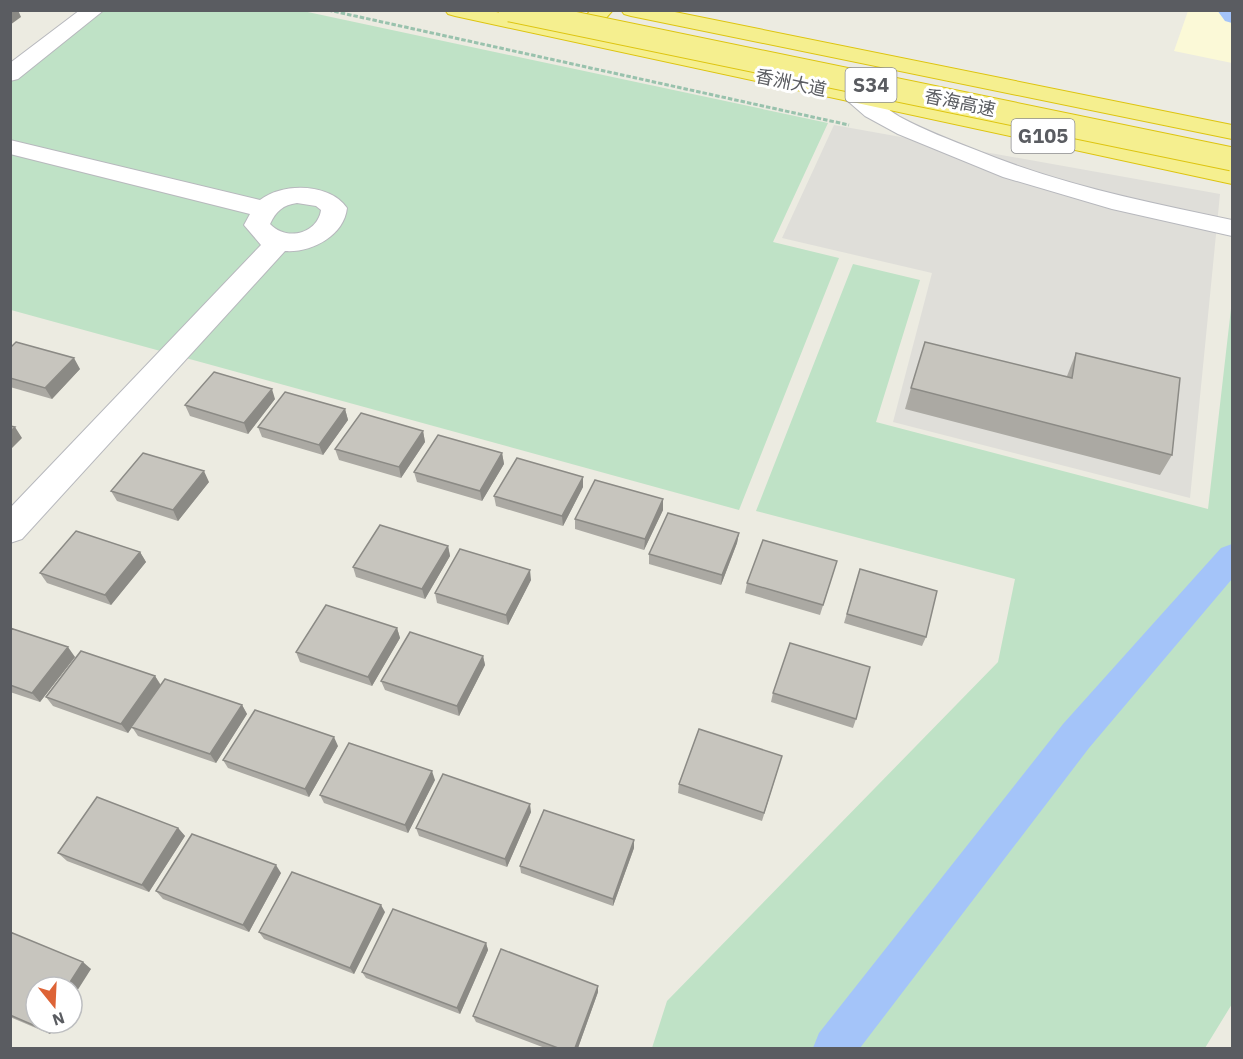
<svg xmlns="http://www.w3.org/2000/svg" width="1243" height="1059" font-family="'IBM Plex Sans','Noto Sans SC',sans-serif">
<rect width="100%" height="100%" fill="#ecebe1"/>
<!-- commercial -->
<path fill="#fbf9d7" d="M1188,11H1232V63L1174,51Z"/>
<!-- industrial -->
<path fill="#dfded9" d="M834,125L1220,194L1190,498L893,422L932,273L782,238Z"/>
<!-- green -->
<path fill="#bfe2c6" d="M104,11H303L828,123L773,242L839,258L739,510L11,310L10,82Z
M853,264L920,280L876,422L1208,509L1232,300V1004L1205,1048H652L667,1001L998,662L1015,579L756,511Z"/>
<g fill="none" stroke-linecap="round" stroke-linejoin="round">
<!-- canal -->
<path fill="#a4c4f9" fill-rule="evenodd" d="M1217,10H1232V23L1225,21Z
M1232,544V579L1089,748L860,1048H813L819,1033L1063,724L1221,548Z"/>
<defs>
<path id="minor" d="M80,10H104L18,79L10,81V63Z
M853,89C870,93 885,108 900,117C924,130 950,140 976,150C1058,184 1146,202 1232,220V236L1112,209L1003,177L898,134L865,116L842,96L845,91Z
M10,140L260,200C283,182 330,183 347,208C344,236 311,253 285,251L22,539L10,543V508L261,245L244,225L250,214L10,154ZM297,203L316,206L321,210C318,233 287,242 270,224C276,211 283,205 297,203Z"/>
<path id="highway" d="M445,10H487L574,29L591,10H613L593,33L1232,170V184L455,16L448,14Z
M621,10H665L1232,125V139L631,16L624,14Z"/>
</defs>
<!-- minor casing -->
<use href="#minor" stroke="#b7b8bd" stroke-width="2"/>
<!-- highway casing -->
<use href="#highway" stroke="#ddc40f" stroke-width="2"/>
<!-- path -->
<path stroke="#99c2ad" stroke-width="3" stroke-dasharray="4.5 2" stroke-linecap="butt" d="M328,10L849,125"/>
<!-- minor -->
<use href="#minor" fill="#fff" fill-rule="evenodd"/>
<!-- highway -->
<use href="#highway" fill="#f5ef8f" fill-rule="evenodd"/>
<defs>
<path id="highway-bridge" d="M510,10L1232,159"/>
</defs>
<!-- highway-bridge casing -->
<use href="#highway-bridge" stroke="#ddc40f" stroke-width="25" stroke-linecap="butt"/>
<!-- highway-bridge -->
<use href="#highway-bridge" stroke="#f5ef8f" stroke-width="23"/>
</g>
<!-- wall -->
<path fill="#aba9a3" d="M10,346L11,347L80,369L52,399L10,387Z
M1076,353L1172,455L1160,475L905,409L911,388L1067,376Z
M275,399L248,434L190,416L185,405Z
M345,409L348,420L323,455L262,437L258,427Z
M423,431L425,442L401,478L339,460L335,449Z
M502,453L504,464L482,501L417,482L414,472Z
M583,477V487L563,526L496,506L494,496Z
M209,482L178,521L117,501L111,491Z
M663,499V510L644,550L575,529V519Z
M739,533L737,543L721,585L649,564V554Z
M448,546L450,556L425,599L356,577L353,567Z
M140,552L146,562L111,605L47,583L40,573Z
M860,569L926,637L922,646L844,623Z
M834,571L820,615L745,593L747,583Z
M531,580L508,625L437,603L435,593Z
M10,628L75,657L40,702L10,692Z
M397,628L400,638L372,686L300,662L296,652Z
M483,656L485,665L459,716L385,690L381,681Z
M155,676L161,685L242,705L247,714L216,763L138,736L132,727L128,733L53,706L46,697Z
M773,693L856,719L853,728L771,702Z
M338,746L309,797L228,768L223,760Z
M782,756L762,821L678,793L679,784Z
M435,780L408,833L324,803L320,795Z
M531,812L507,867L419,836L416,828Z
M178,828L185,836L149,892L67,861L58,853Z
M634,848L613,906L521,873L520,866Z
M281,873L249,932L163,899L156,891Z
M385,912L354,974L264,939L259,932Z
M10,932L91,969L36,1023H57L50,1034L10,1017Z
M486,943L488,950L460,1014L366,978L362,972Z
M598,992L578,1048H545L476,1022L473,1016Z"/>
<!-- shaded-wall -->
<path fill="#8b8a85" d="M10,10H18L21,17L10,25Z
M74,358L80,369L52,399L45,388Z
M272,389L275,399L248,434L244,423Z
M345,409L348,420L323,455L319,445Z
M15,427L22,438L10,450V432Z
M423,431L425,442L401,478L399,467Z
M502,453L504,464L482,501L480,491Z
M204,471L209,482L178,521L173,510Z
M583,477V487L563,526L562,516Z
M663,499V510L644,550L645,539Z
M739,533L737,543L721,585L722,575Z
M448,546L450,556L425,599L422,589Z
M140,552L146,562L111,605L105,595Z
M530,570L531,580L508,625L506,615Z
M397,628L400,638L372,686L368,677Z
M68,647L75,657L40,702L32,693Z
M483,656L485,665L459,716L457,706Z
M155,676L161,686L128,733L121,724Z
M242,705L247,714L216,763L210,754Z
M334,737L338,746L309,797L305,789Z
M432,771L435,780L408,833L405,825Z
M530,804L531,812L507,867L505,859Z
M178,828L185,836L149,892L142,885Z
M634,840V848L613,906V899Z
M276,865L281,873L249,932L243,925Z
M381,905L385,912L354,974L350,968Z
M486,943L488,950L460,1014L457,1008Z
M83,962L91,969L72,999V987H67Z
M598,986V992L578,1048H575Z
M44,1023H57L50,1034L40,1028Z"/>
<!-- building -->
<path fill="#c7c5be" stroke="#8b8a85" stroke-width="1.5" d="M16,342L74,358L45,388L10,378V348Z
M925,342L1072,378L1076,353L1180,378L1172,455L911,388Z
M214,372L272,389L244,423L185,405Z
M285,392L345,409L319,445L258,427Z
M361,413L423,431L399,467L335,449Z
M10,426L15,427L10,432Z
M438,435L502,453L480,491L414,472Z
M143,453L204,471L173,510L111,491Z
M517,458L583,477L562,516L494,496Z
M595,480L663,499L645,539L575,519Z
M668,513L739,533L722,575L649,554Z
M380,525L448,546L422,589L353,567Z
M76,531L140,552L105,595L40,573Z
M763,540L837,561L823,605L747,583Z
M460,549L530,570L506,615L435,593Z
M860,569L937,591L926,637L847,614Z
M326,605L397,628L368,677L296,652Z
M10,628L68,647L32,693L10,685Z
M410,632L483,656L457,706L381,681Z
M790,643L870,667L856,719L773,693Z
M81,651L155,676L121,724L46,697Z
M165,679L242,705L210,754L131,727Z
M255,710L334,737L305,789L223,760Z
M699,729L782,756L764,813L679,784Z
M349,743L432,771L405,825L320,795Z
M443,774L530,804L505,859L416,828Z
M97,797L178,828L142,885L58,853Z
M544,810L634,840L613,899L520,866Z
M192,834L276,865L243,925L156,891Z
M292,872L381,905L350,968L259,932Z
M393,909L486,943L457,1008L362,972Z
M10,932L83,962L67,987H36V1023H44L40,1028L10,1015Z
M501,949L598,986L575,1048H558L473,1016Z"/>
<g text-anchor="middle" stroke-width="6" stroke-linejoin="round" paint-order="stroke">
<!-- far-street labels -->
<g font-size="18" fill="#5a5c61" stroke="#fff">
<text transform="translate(791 83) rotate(12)" y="6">香洲大道</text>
<text transform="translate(960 103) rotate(12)" y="6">香海高速</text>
</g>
<!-- shield labels -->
<g fill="#fff" stroke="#8c8d90" stroke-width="1.5">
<rect x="845.5" y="68" width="51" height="34" rx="4.5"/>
<rect x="1011.5" y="119" width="63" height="34" rx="4.5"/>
</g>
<g font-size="20" font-weight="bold" fill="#5a5c61">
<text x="871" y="92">S34</text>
<text x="1043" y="143">G105</text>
</g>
</g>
<!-- border -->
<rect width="1243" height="1059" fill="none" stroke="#5a5c61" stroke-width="24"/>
<!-- north arrow -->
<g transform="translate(54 1005) rotate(162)"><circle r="28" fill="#ffffff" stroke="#bdbec0" stroke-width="1.5"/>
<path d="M0-4.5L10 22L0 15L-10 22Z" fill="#dd6336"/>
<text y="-9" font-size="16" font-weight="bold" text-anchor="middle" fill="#5a5c61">N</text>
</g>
</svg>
